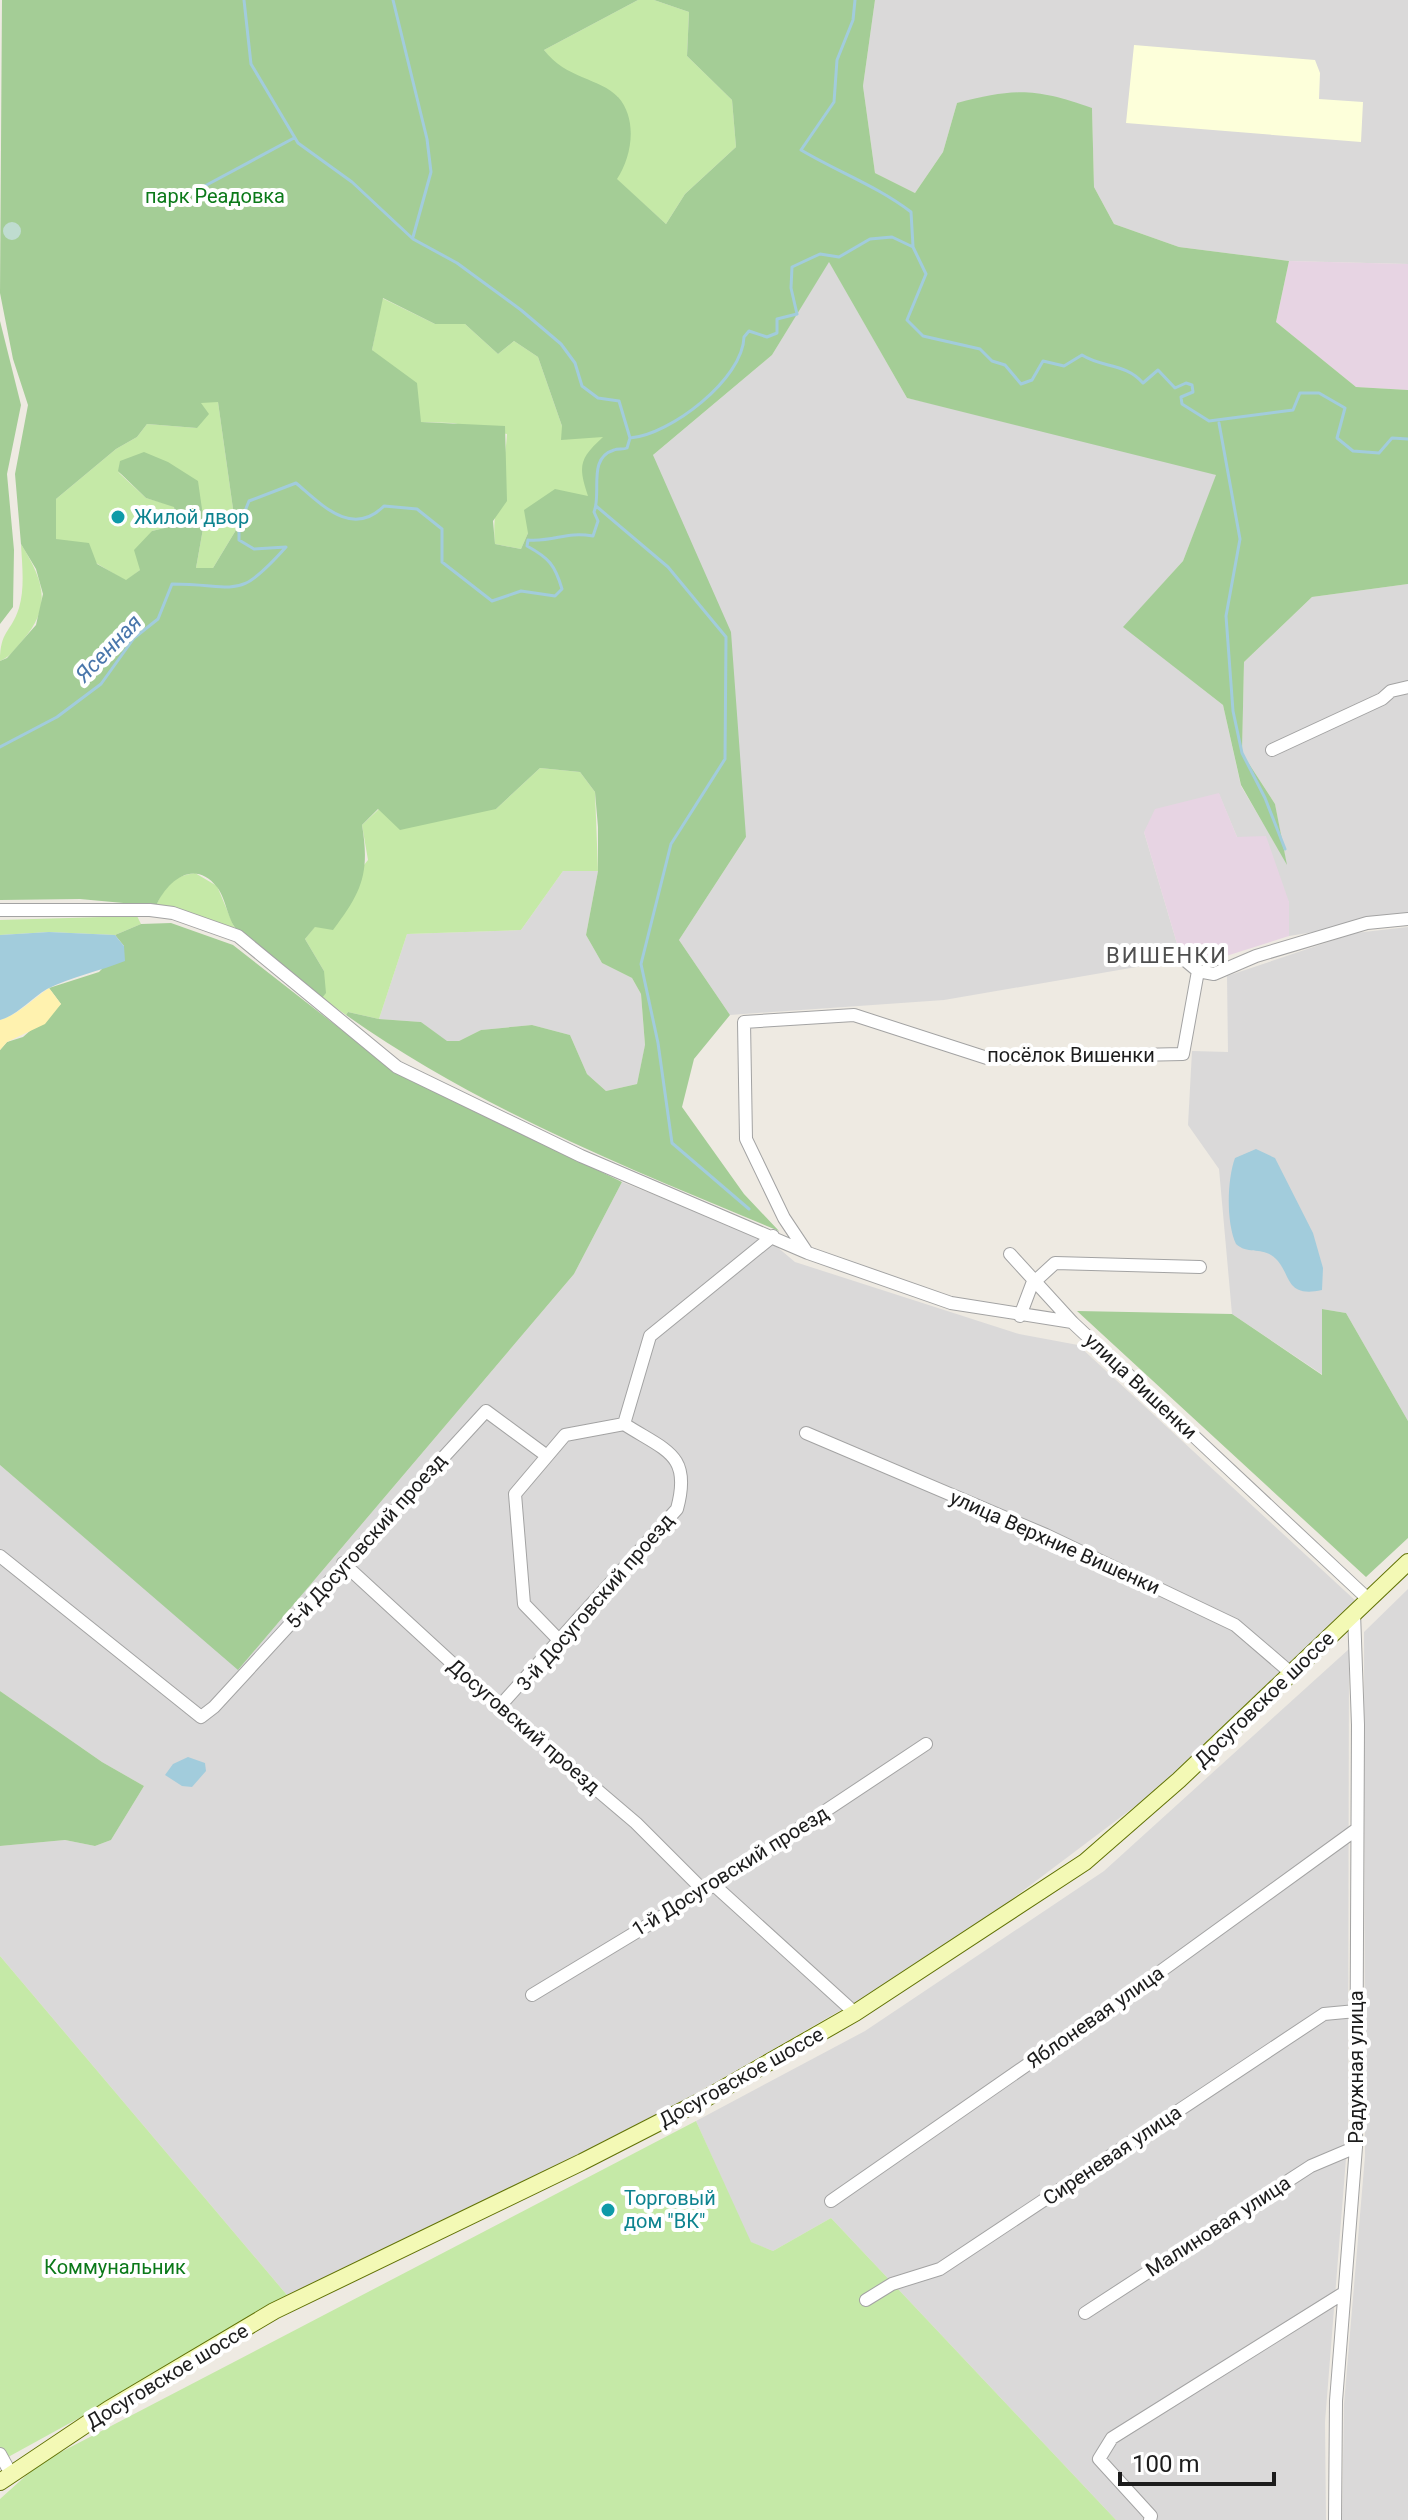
<svg xmlns="http://www.w3.org/2000/svg" width="1408" height="2520" font-family="Roboto,sans-serif">
<rect width="100%" height="100%" fill="#eeeae2"/>
<!-- residential -->
<path fill="#dad9d9" d="M875,0H1408V264L1289,261L1179,247L1114,224L1094,187L1092,108L957,103L943,152L915,193L875,173L863,86Z
M829,261L907,398L1071,434L1217,475L1183,561L1124,627L1223,705L1241,786L1286,862L1275,804L1242,753L1244,662L1312,597L1408,584V917L1289,936V902L1237,837L1219,794L1144,832L1178,947L1177,960L944,1000L730,1015L679,940L746,837L653,455L772,355Z
M563,871H598L586,935L602,963L632,978L641,994L645,1046L637,1084L606,1091L587,1074L570,1035L532,1025L481,1030L459,1041H446L421,1022L379,1019L407,934L521,930Z
M1408,927V1421L1346,1313L1322,1309L1323,1375L1232,1314L1219,1169L1188,1125L1192,1051L1228,1052L1227,976L1355,933Z
M622,1182L770,1241L795,1262L1019,1334L1078,1345L1358,1603L1154,1792L971,1930L855,2002L686,2099L292,2301L0,1956V1846L65,1840L95,1846L111,1840L144,1786L102,1762L0,1691V1465L239,1669L574,1274Z
M1408,1589V2520H1342L1344,2404L1365,2156L1364,1632Z
M1349,1649L1348,2133L1325,2422L1326,2520H1116L831,2218L773,2251L750,2242L696,2121L865,2031L1104,1871Z"/>
<!-- industrial -->
<path fill="#e7d4e3" d="M1289,261L1408,264V390L1356,387L1276,322Z
M1219,793L1237,837L1266,836L1289,902V936L1204,963L1178,947L1144,832L1155,809Z"/>
<!-- education -->
<path fill="#fdffda" d="M1134,45L1315,60L1320,73L1319,99L1363,102L1361,142L1126,123Z"/>
<!-- grass -->
<path fill="#c5e9a7" d="M638,0H654L689,12L687,56L732,100L736,147L685,194L666,224L616,179L618,97L555,65L544,50Z
M382,298L435,324H465L498,354L514,341L538,357L562,426L604,437L588,497L528,533L521,549L495,544C491,507 505,471 507,434L453,423L421,422L372,350Z
M200,402H218L236,530L213,568H196L204,523L118,472L146,498L174,506L177,525L152,531L140,570L126,581L56,539V499L116,449L137,437L147,424L197,428Z
M21,544C43,580 53,605 23,640C16,648 10,657 0,661C0,630 11,633 19,608C25,588 22,564 21,544Z
M540,768L580,772L595,792L598,871H563L521,930L407,934L379,1019L348,1012L346,1015L322,998L324,971L305,939L368,860L362,825L379,809H496Z
M195,873L217,886L235,929L156,906C165,886 173,876 195,873Z
M137,916L141,924L115,935L49,932L0,935V920Z
M0,1956L292,2301L10,2456L0,2465Z
M696,2121L751,2242L773,2251L831,2218L1116,2520H0V2499L40,2463Z"/>
<!-- forest -->
<path fill="#a4cd96" fill-rule="evenodd" d="M2,0H638L544,50C566,79 600,78 618,97C638,119 632,157 617,179L666,224L685,194L736,147L732,100L687,56L689,12L654,0H875L863,86L875,173L915,193L943,152L957,103C1015,88 1035,88 1092,108L1094,187L1114,224L1179,247L1289,261L1276,322L1356,387L1408,390V584L1312,597L1244,662L1242,753L1275,804L1287,865L1241,785L1223,705L1123,627L1183,561L1216,475L907,398L829,262L772,355L653,455L731,632L746,837L679,940L730,1015L694,1059L682,1107L744,1194L779,1231C630,1169 479,1109 346,1015L348,1012L379,1019L421,1022L447,1041H459L481,1030L532,1025L570,1035L587,1074L606,1091L637,1084L645,1045L641,994L632,978L602,963L586,935L598,871V827L595,792L580,772L540,768L496,809L400,830L378,809L362,825C370,873 362,892 333,930L315,927L305,939L324,971L326,993L322,998C296,974 264,956 239,932C227,921 227,900 217,887C194,858 167,881 156,906L80,899L0,900V661L7,658L36,625L43,594L36,569L21,544L15,474L28,405L13,359L0,293ZM383,298L435,324H465L498,354L514,341L538,357L562,426L561,440L603,437C579,459 578,466 588,496L555,489L524,510L528,533L521,549L495,544L493,521L507,501L505,426L421,422L417,383L372,350ZM218,402L236,530L213,568H196L204,523L198,481L168,462L144,452L120,461L118,471L146,498L174,507L177,525L152,531L134,550L140,570L126,580L97,564L89,543L56,539V499L116,449L137,437L147,424L197,428L209,414L201,403Z
M0,321L21,405L7,474L14,550L13,607L0,624Z
M171,923L233,945L393,1070L622,1182L574,1274L238,1670L0,1465V1050L7,1042L23,1037L61,1004L49,988L99,972L124,946L115,935L141,924Z
M1322,1309L1346,1313L1408,1421V1538L1366,1577L1077,1311L1232,1314L1322,1375Z
M0,1691L102,1762L144,1786L111,1840L95,1846L65,1840L0,1846Z"/>
<!-- wetland -->
<path fill="#bfdcd0" d="M3 231a9 9 0 1 1 18 0a9 9 0 1 1-18 0Z"/>
<!-- sand -->
<path fill="#fff2af" d="M49,988L61,1004L45,1024L7,1042L0,1050V1020C18,1015 33,999 49,988Z"/>
<!-- water -->
<path fill="#a2ccdc" d="M49,932L115,935L124,946L125,961C100,971 71,977 47,989C30,999 18,1015 0,1020V935Z
M1256,1149L1275,1158L1313,1233L1323,1268L1322,1290C1281,1299 1293,1269 1271,1255C1260,1248 1247,1254 1236,1244C1226,1222 1227,1180 1235,1158Z
M188,1757L205,1763L206,1771L192,1787L182,1786L165,1775L173,1764Z"/>
<g fill="none" stroke-linecap="round" stroke-linejoin="round">
<!-- stream -->
<path stroke="#a2ccdc" stroke-width="3" d="M244,0L251,64L298,143L352,182L413,239L457,263L521,310L561,344L575,363L582,386L598,398L619,401L630,438
M393,0L427,139L431,172L413,237
M855,0L853,20L837,60L834,102L801,150C838,172 877,186 911,212L913,246
M201,188L294,138
M1219,423L1240,539L1226,616L1233,711L1242,753L1265,798L1285,849
M596,506L668,567L726,637L725,759L671,844L641,964L658,1043L672,1143L749,1209
M0,747L57,717L101,684L134,638L158,619L172,584C239,584 236,603 286,547L254,549L239,540V526L249,501L296,483C322,505 352,538 384,506L417,509L442,529V562L492,601L521,591L555,596L562,589C555,565 549,558 527,546L528,540C556,542 565,531 593,536L598,521L594,512C602,493 587,458 614,450C618,448 623,450 627,448L630,438C670,435 743,379 744,337L749,331L767,337L777,333V319L797,314L791,288L792,267L820,254L839,257L870,239L892,237L913,247L926,274L907,320L923,336L980,349L992,361L1005,365L1021,384L1032,380L1043,361L1064,366L1082,355C1102,368 1126,363 1143,383L1158,370L1175,388L1186,383L1192,385L1193,392L1181,397L1182,404L1209,421L1293,410L1300,393H1319L1345,408L1337,438L1353,451L1379,453L1392,438L1408,439"/>
<defs>
<path id="street" d="M1272,750L1382,699L1391,691L1408,687
M0,910H150L173,913L238,936L397,1067L581,1156L808,1253L951,1303L1072,1322L1368,1599
M1180,956L1198,971L1214,974L1256,956L1367,923L1408,919
M806,1251L784,1218L746,1139L744,1022L854,1015L987,1058L1183,1054L1198,971
M1010,1254L1073,1323
M1020,1316L1032,1284L1055,1263L1200,1267
M624,1424L650,1336L773,1236
M806,1433L1046,1535L1235,1625L1291,1673
M0,1556L201,1717L214,1707L486,1411L547,1456
M343,1563L503,1710L636,1823L704,1891
M558,1639L524,1604L515,1494L565,1435L624,1424
M499,1707L677,1509C692,1454 666,1451 624,1424
M714,1885L855,2013
M532,1995L714,1885L926,1744
M831,2201L1139,1987L1357,1829
M866,2300L892,2284L940,2269L1324,2014L1356,2011
M1085,2313L1311,2166L1356,2147
M0,2454L11,2474
M1150,2520L1151,2516L1099,2459L1112,2438L1342,2294
M1335,2520L1336,2401L1356,2147L1358,1725L1354,1613"/>
<path id="secondary" d="M0,2482L109,2409L274,2311L582,2162L703,2100L855,2013L1085,1862L1179,1780L1408,1562"/>
</defs>
<!-- street casing -->
<use href="#street" stroke="#a3a3a3" stroke-width="14"/>
<!-- secondary casing -->
<use href="#secondary" stroke="#617205" stroke-width="18"/>
<!-- street -->
<use href="#street" stroke="#fff" stroke-width="12"/>
<!-- secondary -->
<use href="#secondary" stroke="#f3f9b5" stroke-width="16"/>
</g>
<!-- markers -->
<g fill="#0f9aa8" stroke="#fff" stroke-width="3">
<circle cx="118" cy="517" r="8"/>
<circle cx="608" cy="2210" r="8"/>
</g>
<g text-anchor="middle" stroke-width="8" stroke-linejoin="round" paint-order="stroke">
<!-- park labels -->
<g font-size="20" fill="#0b7919" stroke="#fff">
<text x="215" y="203">парк Реадовка</text>
<text x="115" y="2274">Коммунальник</text>
</g>
<!-- culture labels -->
<g font-size="20" fill="#0d838f" stroke="#fff" text-anchor="start">
<text x="134" y="524">Жилой двор</text>
<text x="624" y="2205">Торговый<tspan x="624" dy="23">дом "ВК"</tspan></text>
</g>
<!-- street labels -->
<g font-size="20" fill="#1c1c1c" stroke="#fff">
<text x="1071" y="1062">посёлок Вишенки</text>
<text transform="translate(1141 1386) rotate(43)" y="7">улица Вишенки</text>
<text transform="translate(366 1541) rotate(-48)" y="7">5-й Досуговский проезд</text>
<text transform="translate(1055 1542) rotate(24)" y="7">улица Верхние Вишенки</text>
<text transform="translate(595 1602) rotate(-49)" y="7">3-й Досуговский проезд</text>
<text transform="translate(1264 1699) rotate(-44)" y="7">Досуговское шоссе</text>
<text transform="translate(524 1726) rotate(41)" y="7">Досуговский проезд</text>
<text transform="translate(730 1871) rotate(-32)" y="7">1-й Досуговский проезд</text>
<text transform="translate(1095 2017) rotate(-35)" y="7">Яблоневая улица</text>
<text transform="translate(1356 2067) rotate(-90)" y="7">Радужная улица</text>
<text transform="translate(741 2077) rotate(-29)" y="7">Досуговское шоссе</text>
<text transform="translate(1112 2155) rotate(-34)" y="7">Сиреневая улица</text>
<text transform="translate(1218 2226) rotate(-33)" y="7">Малиновая улица</text>
<text transform="translate(167 2376) rotate(-31)" y="7">Досуговское шоссе</text>
</g>
<!-- water labels -->
<g font-size="22" font-style="italic" fill="#4976ab" stroke="#fff">
<text transform="translate(108 648) rotate(-46)" y="8">Ясенная</text>
</g>
<!-- neighbourhood labels -->
<g font-size="22" letter-spacing="2" fill="#4f4f4f" stroke="#fff">
<text x="1167" y="963">ВИШЕНКИ</text>
</g>
</g>
<!-- scale -->
<path d="M1120 2472v12h154v-12" fill="none" stroke="#1c1c1c" stroke-width="4"/>
<text x="1132" y="2472" font-size="24" fill="#1c1c1c" stroke="#ffffff" stroke-width="6" paint-order="stroke">100 m</text>
</svg>
